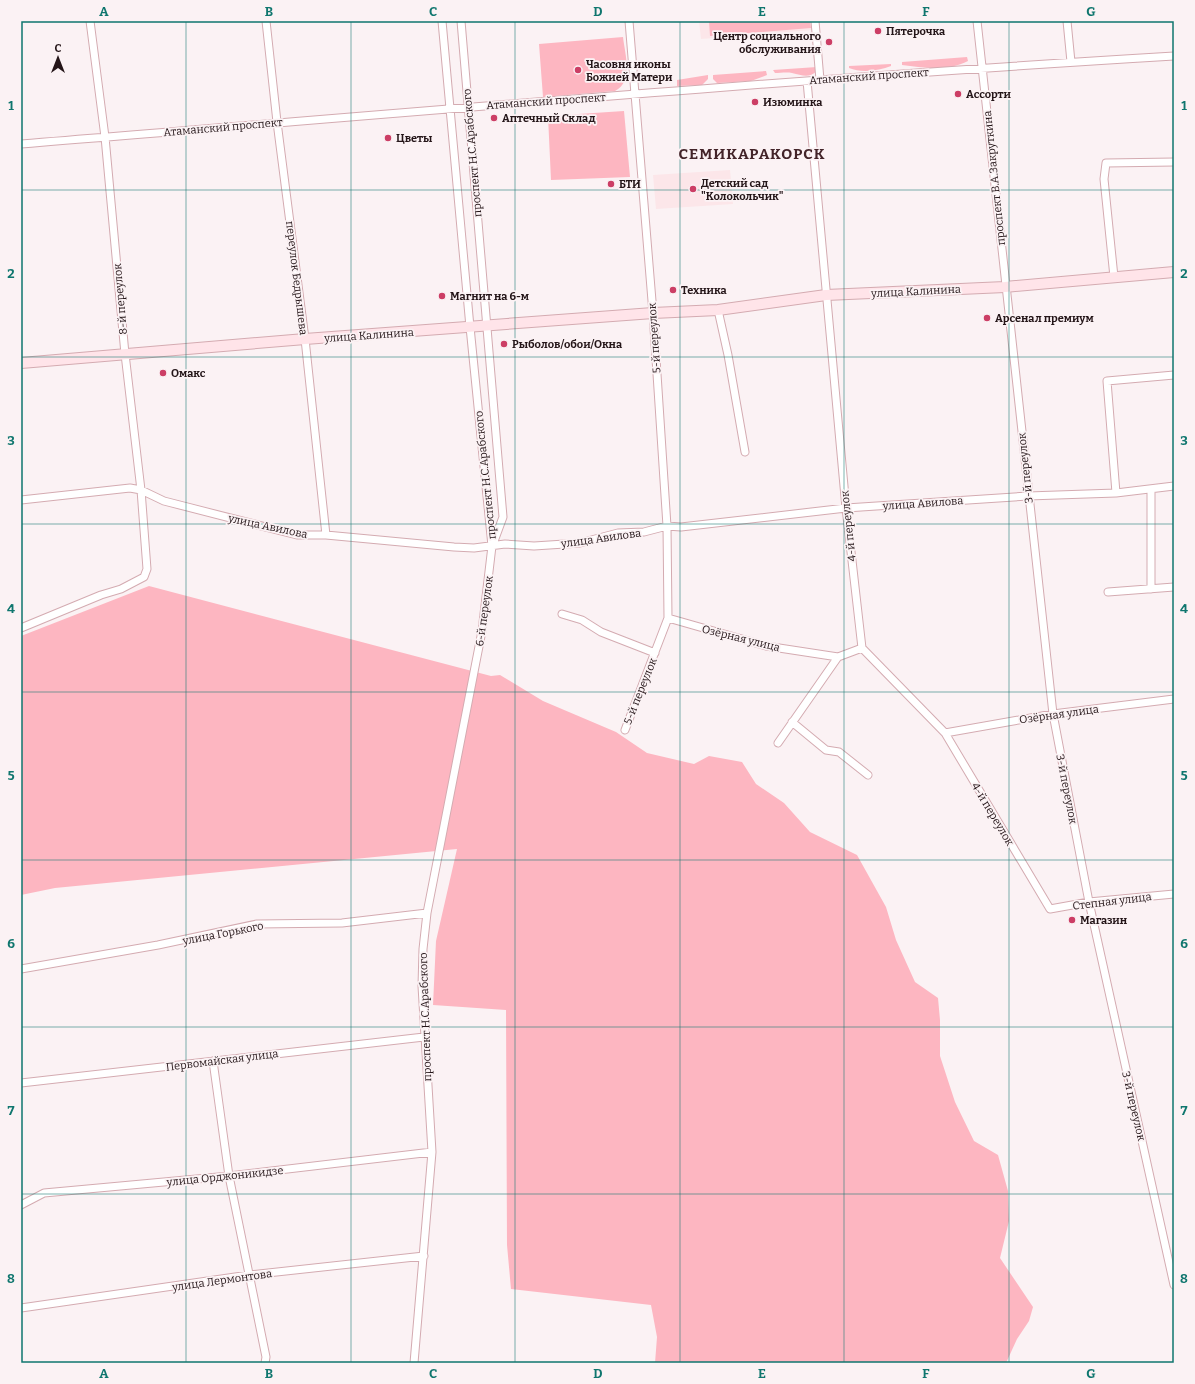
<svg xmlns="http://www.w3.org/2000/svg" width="1195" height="1384" font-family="Bitter,serif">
<rect width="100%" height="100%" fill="#fbf2f4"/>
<!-- built -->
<path fill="#fce6e9" d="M699,21H811L812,30L701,39Z
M730,170L733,204L656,209L653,175Z"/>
<!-- green -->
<path fill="#fdb6c1" d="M709,21H810L811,28L710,36Z
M623,37C625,55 634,81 615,91L543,97L539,44Z
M967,57L968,61C949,71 924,68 902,65V62Z
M891,64V66C879,71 861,73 849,68V66Z
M817,67V71C808,79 802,75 792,73C787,72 780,73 775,73L773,70Z
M766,71L767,75L751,81L717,83L713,79V75Z
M708,75V79L702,85L677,86V80Z
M624,111L630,177L551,180L548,116Z
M149,586L491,676L500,675L543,701L616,732L647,753L694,764L709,756L742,762L756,784L784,803L810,832L857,855L886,907L896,940L915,982L938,998L940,1020V1056L955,1102L974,1141L998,1155L1008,1191L1009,1221L1000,1258L1033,1307L1029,1321L1017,1339L1006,1363H655L657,1337L651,1305L511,1289L507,1245L506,1010L433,1005L436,941L457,849L55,888L21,895V636Z"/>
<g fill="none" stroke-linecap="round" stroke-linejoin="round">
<defs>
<path id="minor" d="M266,21L277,122L305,339L326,535
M461,21L503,517L493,544
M815,21L820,80
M977,21L1053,714L1089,902L1174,1285
M1067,21L1071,62
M807,81L846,508L862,648L945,733L1050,909L1089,902L1174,894
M21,144C405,113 789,79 1174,56
M1114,277L1104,179L1106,163L1174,162
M718,310L728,355L745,452
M1151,490V589
M1116,493L1107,381L1174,375
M21,500L130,488L141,490L164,501L297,535H326L454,547L474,548L505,544L534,546L580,543L618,533L644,532L667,526L681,527L846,508L1028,496L1116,493L1174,486
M1108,592L1174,587
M562,614L582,620L601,632L655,653
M668,618L766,646L838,657
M21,628L101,595L121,589L144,577L147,569L141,490L125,354L105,137L90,21
M792,722L826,750L839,752L868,775
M625,730L668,618L667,526L653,313L629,21
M945,733L1053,714L1174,699
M778,743L838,657L862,648
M21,969L158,945L257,924L342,923L427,913
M213,1061L229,1176L266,1357L265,1363
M21,1083L424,1037
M21,1205L44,1193L229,1176L432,1152
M21,1308L249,1275L424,1256
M414,1363L432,1152L422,986L423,949L427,913L482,631L492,546L470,327L442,21"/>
<path id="secondary" d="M21,363L305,339L653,313L718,310L826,295L1005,287L1174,272"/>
</defs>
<!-- minor casing -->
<use href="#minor" stroke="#d4abb1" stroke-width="9"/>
<!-- secondary casing -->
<use href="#secondary" stroke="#d4abb1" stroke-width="12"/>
<!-- minor -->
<use href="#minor" stroke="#fff" stroke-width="7"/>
<!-- secondary -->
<use href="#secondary" stroke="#ffe4e9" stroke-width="10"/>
</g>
<!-- grid -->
<path fill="none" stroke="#0f766e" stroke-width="1" stroke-opacity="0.55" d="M186,21V1363M351,21V1363M515,21V1363M680,21V1363M844,21V1363M1009,21V1363M21,190H1174M21,357H1174M21,524H1174M21,692H1174M21,860H1174M21,1027H1174M21,1194H1174"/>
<!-- markers -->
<g fill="#cc3e65" stroke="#fbf2f4" stroke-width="1.5">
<circle cx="878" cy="31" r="4"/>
<circle cx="829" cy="42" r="4"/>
<circle cx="578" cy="70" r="4"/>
<circle cx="958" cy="94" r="4"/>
<circle cx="755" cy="102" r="4"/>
<circle cx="494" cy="118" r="4"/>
<circle cx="388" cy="138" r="4"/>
<circle cx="611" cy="184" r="4"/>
<circle cx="693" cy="189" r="4"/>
<circle cx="673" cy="290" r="4"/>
<circle cx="442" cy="296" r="4"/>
<circle cx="987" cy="318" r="4"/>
<circle cx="504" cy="344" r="4"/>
<circle cx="163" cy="373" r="4"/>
<circle cx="1072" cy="920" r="4"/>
</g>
<g text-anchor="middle" stroke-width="3.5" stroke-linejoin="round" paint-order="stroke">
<!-- poi labels -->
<g font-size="11" font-weight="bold" fill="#241518" stroke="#fbf2f4" text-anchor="start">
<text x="886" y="35">Пятeрочка</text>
<text x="821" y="40" text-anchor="end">Центр социального<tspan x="821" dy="13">обслуживания</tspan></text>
<text x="586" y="68">Часовня иконы<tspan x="586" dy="13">Божией Матери</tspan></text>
<text x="966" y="98">Ассорти</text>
<text x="763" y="106">Изюминка</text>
<text x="502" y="122">Аптечный Склад</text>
<text x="396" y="142">Цветы</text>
<text x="701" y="187">Детский сад<tspan x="701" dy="13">"Колокольчик"</tspan></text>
<text x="619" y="188">БТИ</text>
<text x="681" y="294">Техника</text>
<text x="450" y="300">Магнит на 6-м</text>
<text x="995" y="322">Арсенал премиум</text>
<text x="512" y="348">Рыболов/обои/Окна</text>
<text x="171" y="377">Омакс</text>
<text x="1080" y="924">Магазин</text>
</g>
<!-- street labels -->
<g font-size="11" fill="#241518" stroke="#fbf2f4">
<text transform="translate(869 76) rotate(-4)" y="4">Атаманский проспект</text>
<text transform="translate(546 101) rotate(-4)" y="4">Атаманский проспект</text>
<text transform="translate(223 127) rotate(-5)" y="4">Атаманский проспект</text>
<text transform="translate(472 153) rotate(-95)" y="4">проспект Н.С.Арабского</text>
<text transform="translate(994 178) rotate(-96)" y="4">проспект В.А.Закруткина</text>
<text transform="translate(297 278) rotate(83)" y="4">переулок Бедрышева</text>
<text transform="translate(916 291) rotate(-3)" y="4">улица Калинина</text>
<text transform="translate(120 299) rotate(-95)" y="4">8-й переулок</text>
<text transform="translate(369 335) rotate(-4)" y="4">улица Калинина</text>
<text transform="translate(654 338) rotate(-94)" y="4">5-й переулок</text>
<text transform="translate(1025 468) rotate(-96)" y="4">3-й переулок</text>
<text transform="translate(485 475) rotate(-96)" y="4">проспект Н.С.Арабского</text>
<text transform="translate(923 503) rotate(-4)" y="4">улица Авилова</text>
<text transform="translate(268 526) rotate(12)" y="4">улица Авилова</text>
<text transform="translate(848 526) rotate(-96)" y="4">4-й переулок</text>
<text transform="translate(601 538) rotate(-8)" y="4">улица Авилова</text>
<text transform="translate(484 611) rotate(-82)" y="4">6-й переулок</text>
<text transform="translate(741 638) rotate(14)" y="4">Озёрная улица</text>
<text transform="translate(640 691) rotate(-68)" y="4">5-й переулок</text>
<text transform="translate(1059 714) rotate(-8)" y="4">Озёрная улица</text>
<text transform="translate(1067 789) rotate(79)" y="4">3-й переулок</text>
<text transform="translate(993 814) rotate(59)" y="4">4-й переулок</text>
<text transform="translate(1112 901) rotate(-7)" y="4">Степная улица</text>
<text transform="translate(223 933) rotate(-11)" y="4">улица Горького</text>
<text transform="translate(425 1017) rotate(-92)" y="4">проспект Н.С.Арабского</text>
<text transform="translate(222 1060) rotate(-7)" y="4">Первомайская улица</text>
<text transform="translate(1134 1106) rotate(77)" y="4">3-й переулок</text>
<text transform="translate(225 1176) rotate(-6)" y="4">улица Орджоникидзе</text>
<text transform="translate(222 1280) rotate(-8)" y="4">улица Лермонтова</text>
</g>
<!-- district labels -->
<g font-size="15" font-weight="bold" letter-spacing="1" fill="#432429" stroke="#fbf2f4">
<text x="752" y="159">СЕМИКАРАКОРСК</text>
</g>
</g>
<!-- border -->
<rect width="1195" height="1384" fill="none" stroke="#fbf2f4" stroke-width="44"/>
<!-- north arrow -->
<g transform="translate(58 58)" stroke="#fbf2f4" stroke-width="3" paint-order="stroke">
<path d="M0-3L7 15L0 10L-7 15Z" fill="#241518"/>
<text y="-6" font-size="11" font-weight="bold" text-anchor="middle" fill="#241518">С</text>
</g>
<rect x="22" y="22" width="1151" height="1340" fill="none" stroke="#0f766e" stroke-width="1.5"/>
<g font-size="13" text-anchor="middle" font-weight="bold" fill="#0f766e">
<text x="104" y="16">A</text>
<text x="269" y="16">B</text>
<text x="433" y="16">C</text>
<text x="598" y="16">D</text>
<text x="762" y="16">E</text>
<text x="926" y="16">F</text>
<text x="1091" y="16">G</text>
<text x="11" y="110">1</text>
<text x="1184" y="110">1</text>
<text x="11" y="278">2</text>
<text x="1184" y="278">2</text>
<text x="11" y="445">3</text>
<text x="1184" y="445">3</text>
<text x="11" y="613">4</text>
<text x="1184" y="613">4</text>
<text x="11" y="780">5</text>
<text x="1184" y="780">5</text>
<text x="11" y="948">6</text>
<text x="1184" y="948">6</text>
<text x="11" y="1115">7</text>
<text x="1184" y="1115">7</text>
<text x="11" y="1283">8</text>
<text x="1184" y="1283">8</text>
<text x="104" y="1378">A</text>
<text x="269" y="1378">B</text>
<text x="433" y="1378">C</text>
<text x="598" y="1378">D</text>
<text x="762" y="1378">E</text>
<text x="926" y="1378">F</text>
<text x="1091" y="1378">G</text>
</g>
</svg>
